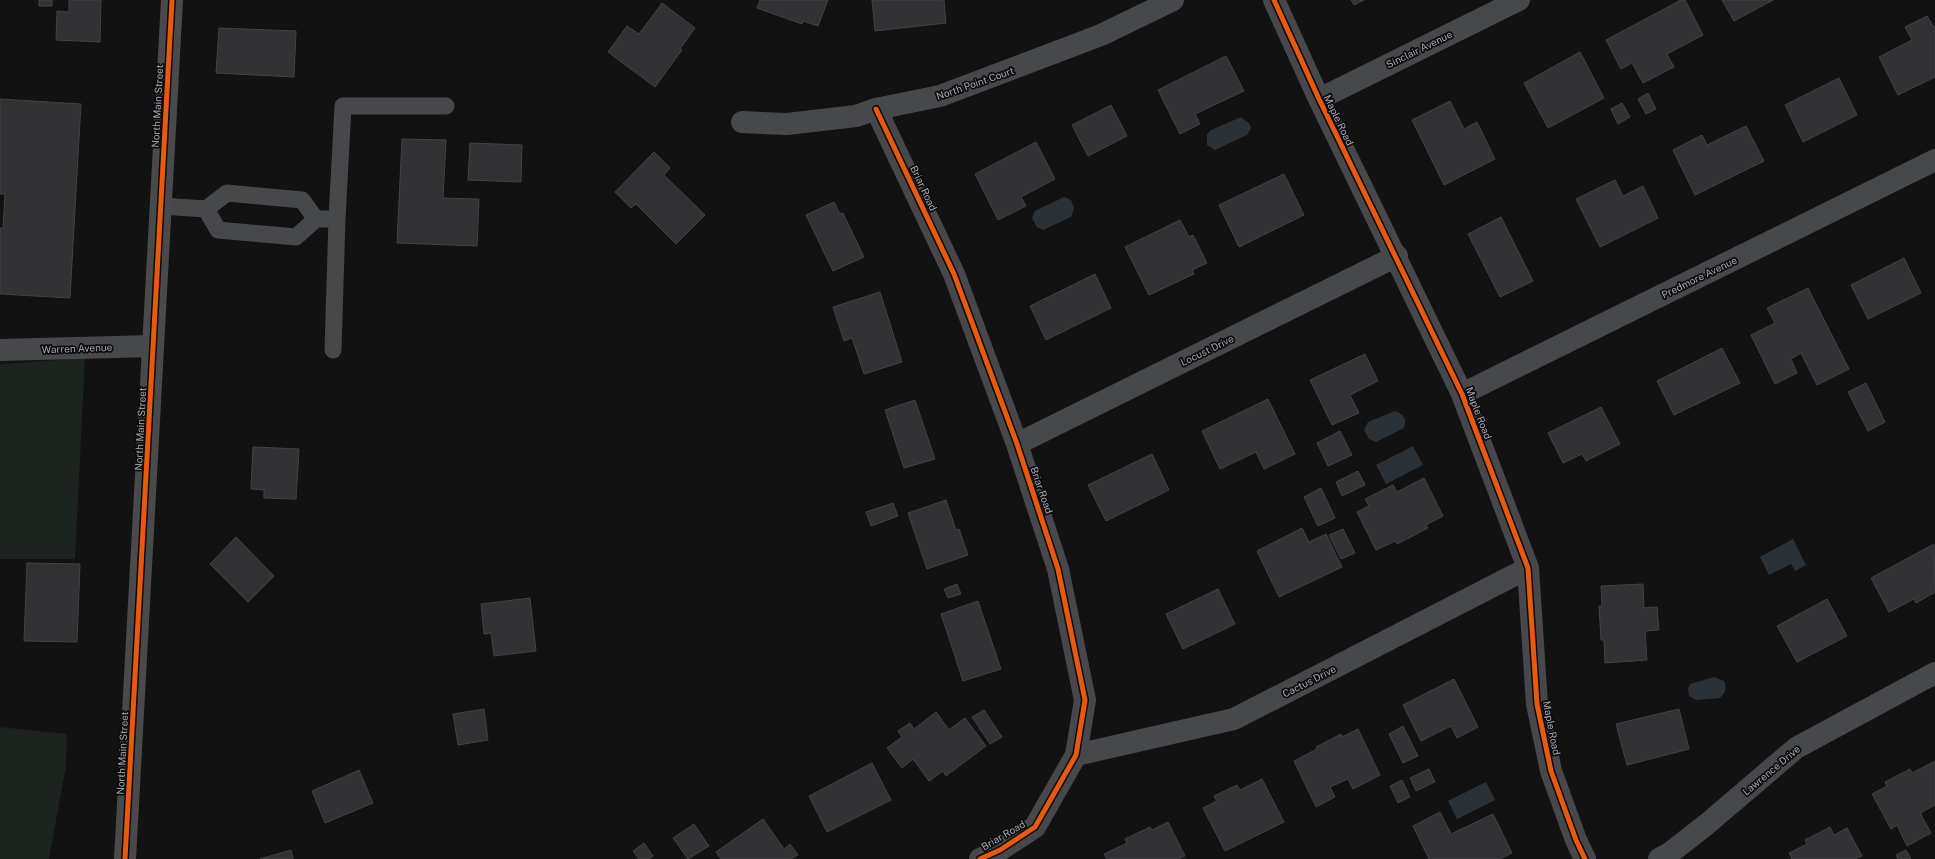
<svg xmlns="http://www.w3.org/2000/svg" width="1935" height="859" font-family="'Public Sans',sans-serif">
<rect width="100%" height="100%" fill="#121212"/>
<!-- green -->
<path fill="#1c221d" d="M85,358L75,559H0V364Z
M0,727L67,734L66,766L49,859H0Z"/>
<!-- water -->
<path fill="#2a3137" d="M1241,117L1250,124L1251,128L1247,135L1215,150L1207,145V134L1211,130Z
M1064,197L1071,200L1074,208L1071,217L1043,230L1037,227L1032,218L1035,211Z
M1395,411C1404,414 1407,419 1404,428L1376,442L1369,439L1364,430L1368,422Z
M1413,446L1423,465L1386,484L1376,465Z
M1793,539L1806,565L1795,571L1791,564L1769,575L1760,557Z
M1714,677L1724,681C1727,688 1726,692 1720,698L1696,700L1689,696L1688,688L1690,684Z
M1486,782L1495,800L1457,819L1448,801Z"/>
<!-- building -->
<path fill="#323235" stroke="#414346" d="M39,0H52V6H39Z
M69,0H101L100,42L56,40L57,11L69,12Z
M760,0H828L818,26L803,21L802,24L757,8Z
M872,0H944L946,23L875,31Z
M1351,0H1364L1354,5Z
M1681,0H1685L1703,35L1667,54L1674,67L1643,83L1632,63L1621,69L1606,40Z
M1722,0H1773L1734,21Z
M662,3L695,28L680,49L682,50L655,87L608,52L627,26L639,34Z
M1927,16L1935,29V77L1898,95L1879,57L1912,40L1905,27Z
M219,28L296,31L294,77L216,73Z
M1580,52L1604,98L1548,128L1524,83Z
M1226,56L1244,91L1195,114L1200,124L1180,134L1158,90Z
M1839,78L1857,115L1803,142L1785,105Z
M1648,93L1656,109L1646,114L1638,99Z
M0,99L81,104L70,298L0,294V228H3L5,194H0Z
M1450,101L1464,129L1477,122L1495,159L1444,185L1412,120Z
M1622,103L1630,117L1618,124L1611,109Z
M1111,105L1127,136L1088,156L1072,125Z
M1746,126L1764,161L1695,195L1673,150L1702,135L1707,145Z
M402,139L446,140L443,198L479,199L477,246L397,243Z
M1036,142L1055,179L1021,197L1026,206L998,220L975,174Z
M470,143L522,145L521,182L468,180Z
M654,152L670,168L664,175L705,215L676,244L636,204L631,208L615,192Z
M1284,174L1304,215L1239,247L1219,205Z
M1615,180L1623,196L1643,186L1658,218L1600,247L1576,199Z
M834,202L840,214L843,213L864,257L833,271L806,215Z
M1501,217L1533,281L1500,297L1468,234Z
M1180,220L1189,237L1193,235L1207,263L1192,270L1194,274L1149,295L1125,247Z
M1904,258L1921,293L1868,319L1851,285Z
M1095,274L1111,308L1046,340L1030,306Z
M1808,288L1849,369L1817,385L1801,353L1791,359L1797,373L1775,384L1751,335L1775,323L1767,308Z
M880,292L902,362L864,374L852,338L844,341L833,307Z
M1722,348L1740,383L1674,415L1657,381Z
M1365,354L1378,381L1350,395L1359,413L1332,425L1310,380Z
M1866,383L1885,422L1868,431L1848,392Z
M1268,399L1295,454L1264,469L1256,452L1220,469L1202,431Z
M915,400L935,459L904,468L885,410Z
M1601,407L1620,444L1586,461L1582,454L1563,463L1548,433Z
M1340,431L1352,455L1328,466L1317,443Z
M253,447L299,449L296,499L264,498V490L251,489Z
M1152,454L1169,490L1106,521L1088,485Z
M1358,471L1365,485L1342,496L1336,482Z
M1424,478L1443,516L1426,525L1428,528L1397,544L1395,541L1376,550L1357,512L1369,506L1365,499L1393,485L1397,492Z
M1321,488L1335,518L1318,526L1304,497Z
M946,500L956,530L959,529L968,555L927,569L908,513Z
M893,503L898,516L871,526L866,512Z
M1302,528L1309,542L1326,534L1342,567L1279,597L1257,551Z
M1343,529L1355,553L1341,559L1329,535Z
M236,537L274,576L248,602L210,564Z
M1934,544L1935,592L1916,603L1914,599L1889,612L1871,578Z
M27,563L80,564L77,642L24,641Z
M957,584L961,594L948,598L944,589Z
M1643,584L1644,608L1657,607L1659,630L1645,631L1647,660L1605,663L1604,640H1601L1599,606H1602L1601,586Z
M1218,589L1235,624L1183,649L1166,614Z
M530,598L536,651L494,656L491,633L484,634L481,604Z
M1827,599L1847,636L1797,662L1777,626Z
M978,601L1001,669L963,681L941,614Z
M1454,679L1478,727L1457,738L1451,726L1421,741L1403,705Z
M484,709L488,740L458,745L453,714Z
M1679,709L1689,749L1627,765L1616,724Z
M984,710L1002,737L990,744L972,717Z
M936,712L949,730L965,718L986,746L946,776L943,771L929,781L913,759L902,768L887,748L902,737L898,731L910,723L914,729Z
M1403,726L1418,756L1403,763L1389,734Z
M1358,729L1380,775L1353,789L1348,779L1330,787L1335,797L1316,807L1294,761L1317,749L1316,747L1341,734L1342,737Z
M1935,761V805L1920,813L1931,833L1907,846L1897,825L1891,829L1872,794L1887,786L1885,782L1910,769L1912,773Z
M872,763L891,800L827,832L809,796Z
M1429,769L1435,782L1416,791L1410,778Z
M359,770L373,803L325,823L312,791Z
M1262,779L1284,822L1225,851L1203,808L1217,801L1214,796L1237,785L1240,790Z
M1402,780L1410,797L1398,803L1390,786Z
M1440,812L1451,834L1493,814L1512,853L1500,859H1429L1413,826Z
M763,819L784,849L790,844L798,855L791,859H721L716,852Z
M1168,822L1185,856L1178,859H1107L1104,854L1127,843L1125,839L1150,827L1152,830Z
M694,824L709,846L688,859L673,838Z
M1830,827L1834,835L1847,828L1862,856L1855,859H1792L1789,853L1807,844L1805,840Z
M644,843L653,856L649,859H639L633,851Z
M291,850L293,859H260Z
M1906,850L1911,859H1898L1896,855Z"/>
<g fill="none" stroke-linecap="round" stroke-linejoin="round">
<!-- lane -->
<path stroke="#47484b" stroke-width="17" d="M161,206L206,209L227,193L302,200L316,219
M206,209L218,230L296,237L316,219H337L333,350
M337,219L343,106H446"/>
<!-- street -->
<path stroke="#47484b" stroke-width="22" d="M1274,0L1319,99L1462,394L1528,568L1537,704L1551,771L1576,840L1585,859
M1319,99L1519,0
M876,109L954,274L1017,444L1058,569L1085,700L1076,755L1035,827L1000,850L980,859
M742,122L787,124L856,116L876,109L940,96L1101,35L1173,0
M0,350L153,346
M1462,394L1935,160
M1017,444L1397,256
M1076,755L1234,719L1528,568
M1659,859L1670,853L1707,824L1796,748L1935,673"/>
<!-- highway -->
<path stroke="#494a4c" stroke-width="22" d="M125,859L172,0"/>
<defs>
<path id="cycleway" d="M1274,0L1319,99L1462,394L1528,568L1537,704L1551,771L1576,840L1585,859
M876,109L954,274L1017,444L1058,569L1085,700L1076,755L1035,827L1000,850L980,859
M125,859L172,0"/>
</defs>
<!-- cycleway casing -->
<use href="#cycleway" stroke="#0c0c0e" stroke-width="8"/>
<!-- cycleway -->
<use href="#cycleway" stroke="#e8590c" stroke-width="5"/>
</g>
<g text-anchor="middle" stroke-width="3.5" stroke-linejoin="round" paint-order="stroke">
<!-- street labels -->
<g font-size="10" fill="#a4a8b3" stroke="#0c0c0e">
<text transform="translate(1419 49) rotate(-26)" y="4">Sinclair Avenue</text>
<text transform="translate(975 83) rotate(-19)" y="4">North Point Court</text>
<text transform="translate(157 106) rotate(-87)" y="4">North Main Street</text>
<text transform="translate(1339 120) rotate(64)" y="4">Maple Road</text>
<text transform="translate(924 188) rotate(65)" y="4">Briar Road</text>
<text transform="translate(1699 277) rotate(-26)" y="4">Predmore Avenue</text>
<text transform="translate(77 348) rotate(-2)" y="4">Warren Avenue</text>
<text transform="translate(1207 350) rotate(-26)" y="4">Locust Drive</text>
<text transform="translate(1479 413) rotate(69)" y="4">Maple Road</text>
<text transform="translate(140 429) rotate(-87)" y="4">North Main Street</text>
<text transform="translate(1042 490) rotate(71)" y="4">Briar Road</text>
<text transform="translate(1309 681) rotate(-27)" y="4">Cactus Drive</text>
<text transform="translate(1552 728) rotate(79)" y="4">Maple Road</text>
<text transform="translate(122 753) rotate(-87)" y="4">North Main Street</text>
<text transform="translate(1771 770) rotate(-40)" y="4">Lawrence Drive</text>
<text transform="translate(1003 835) rotate(-30)" y="4">Briar Road</text>
</g>
</g>
</svg>
